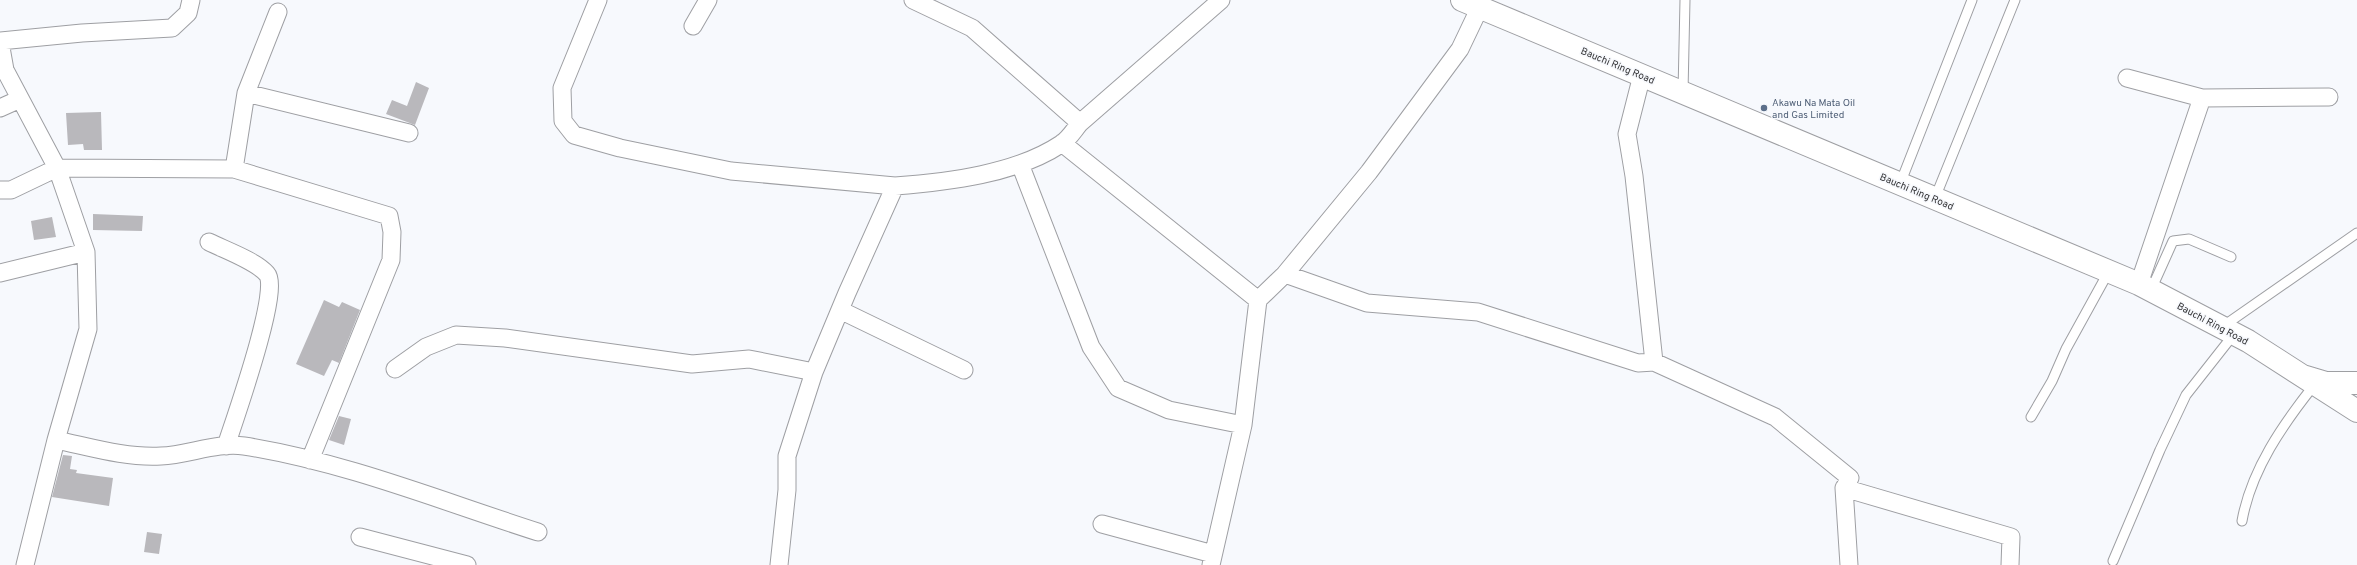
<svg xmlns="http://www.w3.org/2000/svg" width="2357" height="565" font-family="Overpass,sans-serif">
<rect width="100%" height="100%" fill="#f7f9fd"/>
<!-- building -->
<path fill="#b9b8bc" d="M416,82L429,88L415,125L386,114L392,100L407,106Z
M101,112L102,150H84L83,144L68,145L66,113Z
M93,214L143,216L142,231L93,230Z
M52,217L56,237L34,240L31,221Z
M324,300L339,307L342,302L360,310L339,363L332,360L324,376L296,364Z
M339,416L351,419L344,445L329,440Z
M63,455L72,456L70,469L77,470L76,473L113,478L109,506L52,497Z
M147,532L162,534L159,554L144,552Z"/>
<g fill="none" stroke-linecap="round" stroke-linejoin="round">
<defs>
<path id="service" d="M1683,92L1685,0
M1900,184L1972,0
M1935,198L2015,0
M2151,290L2173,241L2189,239L2231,257
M2222,327L2357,233
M2031,417L2052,381L2066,349L2109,271
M2242,521C2251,470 2283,424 2315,384
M2113,561L2160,450L2186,395L2234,334"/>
<path id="minor" d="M598,0L562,88L563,121L574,135L620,148L731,171L895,186
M913,0L972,28L1080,123
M693,26L708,0
M0,41L82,33L172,28L188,13L191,0
M0,42L5,70L57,168L86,252L88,329L56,440L25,565
M1642,75L1627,134L1634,176L1654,362L1775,417L1850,478L1844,488L1849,565
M2127,78L2202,98
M246,93L409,133
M0,108L20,99
M1062,143L1258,300
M1020,164L1091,347L1118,388L1169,410L1243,425
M234,169L389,216L392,232L391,260L310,460
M0,190H11L57,168L234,169L246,93L278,12
M209,242C225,250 256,261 267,274C281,289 234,421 226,446
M0,273L86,252
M1285,274L1367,303L1478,312L1638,363L1654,362
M2139,284L2202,98L2329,97
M840,310L964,370
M395,369L426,347L456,335L505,338L692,364L749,359L814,372
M56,440C90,447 125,458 161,456C188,455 217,442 244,446C345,462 441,501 538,532
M1844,488L2011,537L2010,565
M1102,524L1213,554
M360,537L467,565
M779,565L787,490V456L814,372L847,293L895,186C948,182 1016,174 1061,144C1069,139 1074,130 1080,123L1221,0
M1211,565L1243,425L1258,300L1285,274L1369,172L1460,49L1480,7"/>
<path id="primary" d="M1462,0L2139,284L2248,341L2357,411"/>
<path id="trunk" d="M2306,377L2326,383H2357"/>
</defs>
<!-- service casing -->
<use href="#service" stroke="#9e9fa3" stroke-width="11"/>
<!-- minor casing -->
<use href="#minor" stroke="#9e9fa3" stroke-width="19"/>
<!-- primary casing -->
<use href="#primary" stroke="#9e9fa3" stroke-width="24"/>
<!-- trunk casing -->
<use href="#trunk" stroke="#9e9fa3" stroke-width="24"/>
<!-- service -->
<use href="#service" stroke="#fff" stroke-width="9"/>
<!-- minor -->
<use href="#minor" stroke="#fff" stroke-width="17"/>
<!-- primary -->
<use href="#primary" stroke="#fff" stroke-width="22"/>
<!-- trunk -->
<use href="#trunk" stroke="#fff" stroke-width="22"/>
</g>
<!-- markers -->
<circle fill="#5c6f8a" stroke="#f7f9fd" stroke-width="1.5" cx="1764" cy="108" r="4"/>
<g text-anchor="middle" stroke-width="3" stroke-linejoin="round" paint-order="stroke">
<!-- street labels -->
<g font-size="10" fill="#363638" stroke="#f7f9fd">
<text transform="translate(1618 65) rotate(23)" y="4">Bauchi Ring Road</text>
<text transform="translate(1917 191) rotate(23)" y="4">Bauchi Ring Road</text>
<text transform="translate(2213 323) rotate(28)" y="4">Bauchi Ring Road</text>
</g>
<!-- service labels -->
<g font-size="10" fill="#4e5e75" stroke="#f7f9fd" text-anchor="start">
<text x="1772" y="106">Akawu Na Mata Oil<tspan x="1772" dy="12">and Gas Limited</tspan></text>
</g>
</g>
</svg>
